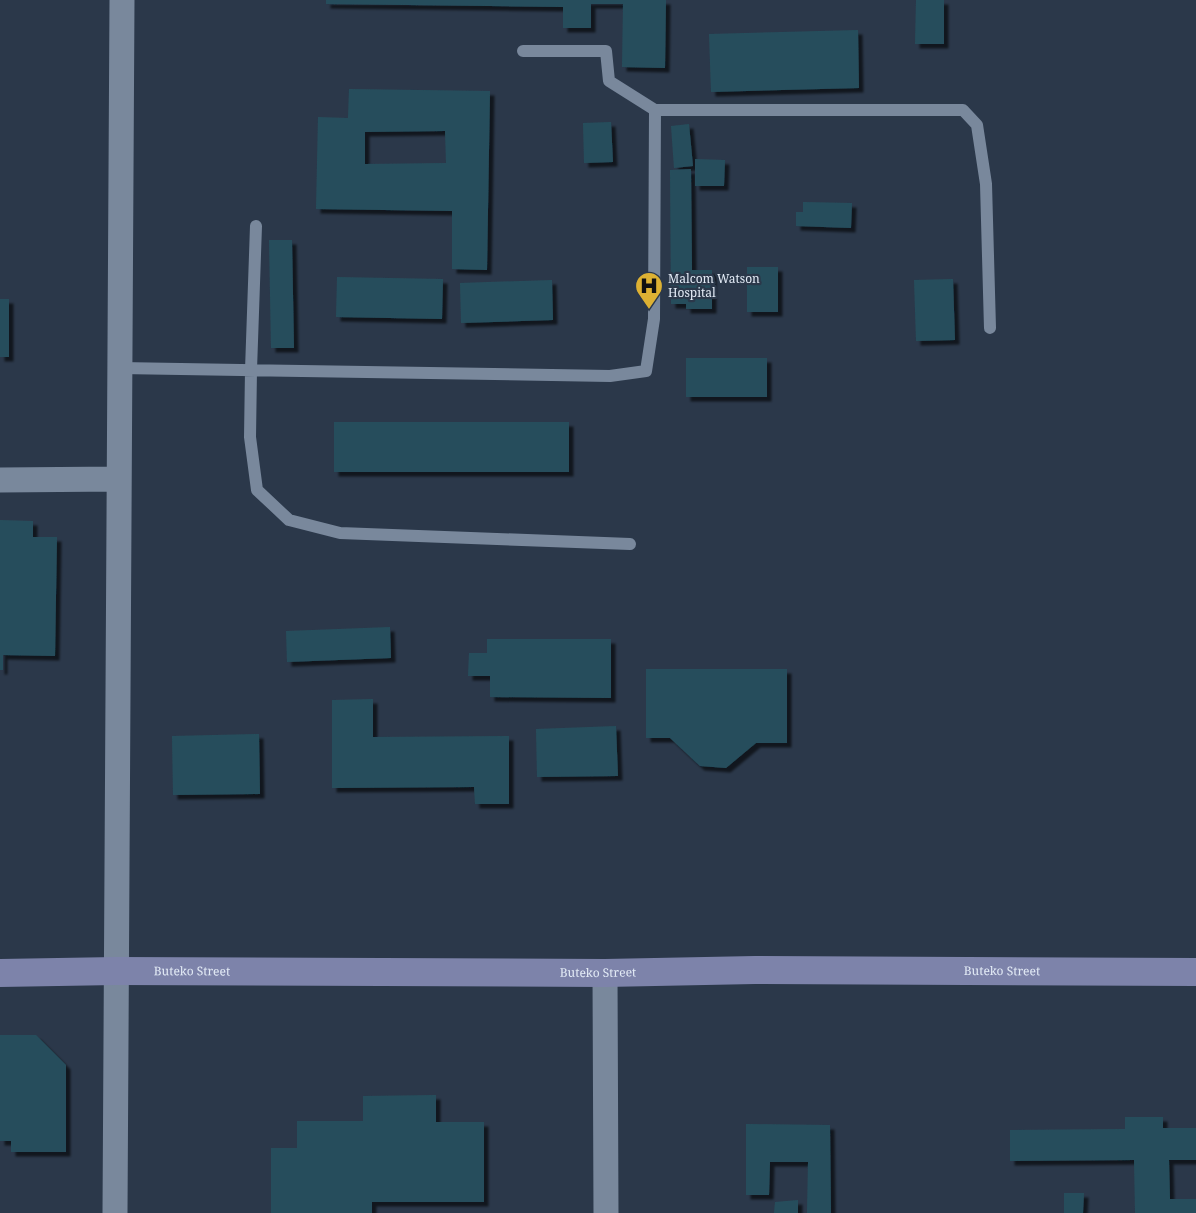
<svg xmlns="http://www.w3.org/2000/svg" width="1196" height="1213" font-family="'Noto Serif',serif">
<defs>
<filter id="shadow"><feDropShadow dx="4.5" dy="4.5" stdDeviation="1" flood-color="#0009"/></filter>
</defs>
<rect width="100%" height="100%" fill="#2b384a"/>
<!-- building -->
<path fill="#264e5c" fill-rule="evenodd" filter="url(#shadow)" d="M326,0H666L665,68L622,67L623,4H591V28H563V7L326,4Z
M916,0H944V44H915Z
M858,30L859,88L711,92L709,34Z
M349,89L490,91L487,270L452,269V211L316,209L318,117L348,118ZM445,131L446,163L365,164V132Z
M611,122L613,162L584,163L583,123Z
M689,124L693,166L674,168L671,126Z
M695,159L725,160L724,186H695Z
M691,169L692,270H712V309H686V304H671L670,170Z
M803,202L852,203L851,228L796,226V212H803Z
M269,240H292L294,348H271Z
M747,267H778V312H747Z
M337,277L443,279L442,319L336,317Z
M953,279L955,340L916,341L914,280Z
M552,280L553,320L461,323L460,283Z
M0,299H9V357H0Z
M686,358H767V397H686Z
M334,422H569V472H334Z
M0,520L33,521V537H57L55,656L3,655V670H0Z
M390,627L391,658L287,662L286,631Z
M487,639H611V698L490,697V676H468L469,653H487Z
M646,669H787V743H756L726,768L700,766L670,738H646Z
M373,699V737L509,736V804H475L474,787L332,788V700Z
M616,726L618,776L537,777L536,729Z
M259,734L260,794L173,795L172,736Z
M0,1035H36L66,1065V1152H11V1141H0Z
M436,1095V1122H484V1202H372V1213H271V1148H297V1121H363V1096Z
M1125,1117H1163V1128H1196V1160H1169L1170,1199H1196V1213H1135L1134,1160L1010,1161V1130L1125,1129Z
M746,1124L830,1125L831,1213H807L808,1162H770L769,1195H746Z
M1064,1193H1084L1083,1213H1064Z
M798,1200V1213H774L775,1202Z"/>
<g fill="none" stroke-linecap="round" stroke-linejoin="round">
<!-- lane -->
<path stroke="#79889c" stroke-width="12" d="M523,51H606L609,81L655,110
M256,226L251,370L250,437L257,490L289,520L340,533L630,544
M120,368L610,376L646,371L654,319L655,110H963L977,125L986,184L990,328"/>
<!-- street -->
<path stroke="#79889c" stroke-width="25" d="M0,480L119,479
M605,973L606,1213
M115,1213L122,0"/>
<!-- secondary -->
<path stroke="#7d83aa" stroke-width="28" id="s1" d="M0,973L116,971L605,973L755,970L1196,972"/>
</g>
<!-- icons -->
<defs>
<symbol id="hospital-pin" viewBox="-11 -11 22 30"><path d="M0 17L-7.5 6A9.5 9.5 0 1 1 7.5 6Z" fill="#ddb133" stroke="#2b384a"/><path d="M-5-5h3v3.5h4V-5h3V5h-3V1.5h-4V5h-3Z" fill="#111"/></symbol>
</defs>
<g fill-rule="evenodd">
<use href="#hospital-pin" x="633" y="270" width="32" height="43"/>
</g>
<g text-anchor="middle" stroke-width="4.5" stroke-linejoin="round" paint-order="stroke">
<!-- poi labels -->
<g font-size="12" fill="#e3ebf6" stroke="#2b384a" text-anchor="start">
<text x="668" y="283">Malcom Watson<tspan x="668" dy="14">Hospital</tspan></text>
</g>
<!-- street labels -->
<g font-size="12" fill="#e3ebf6" stroke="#2b384a">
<text dy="4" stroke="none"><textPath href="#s1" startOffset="192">Buteko Street</textPath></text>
<text dy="4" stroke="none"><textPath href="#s1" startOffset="1002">Buteko Street</textPath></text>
<text dy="4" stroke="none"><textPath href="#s1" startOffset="598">Buteko Street</textPath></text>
</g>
</g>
</svg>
